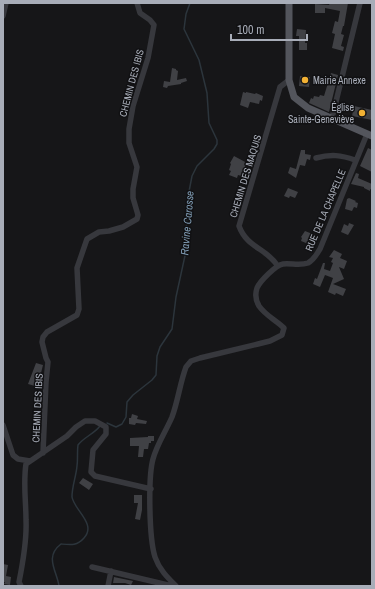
<svg xmlns="http://www.w3.org/2000/svg" width="375" height="589" font-family="'Archivo Narrow',sans-serif">
<rect width="100%" height="100%" fill="#161618"/>
<g fill="none" stroke-linecap="round" stroke-linejoin="round">
<!-- stream -->
<path stroke="#2c353c" stroke-width="1.5" d="M107,423L116,427L122,424L126,417L127,402L133,395L152,380L156,375L157,356L160,347L172,329L176,297L186,251L187,202L192,176L197,166L214,149L217,144V140L209,123L207,93L199,60L184,29L186,14L190,3
M59,586C57,571 44,557 61,544C71,545 77,546 84,538C97,524 74,510 72,497C72,486 76,477 77,466C78,459 77,452 78,445C84,437 94,434 100,426"/>
</g>
<!-- building -->
<path fill="#404145" d="M330,3H348L344,26H343L341,34L344,35L341,46L344,47L343,51L332,48L335,34L332,33L335,21L338,22L340,11L325,8V13H315V4L329,5Z
M297,29L306,30L305,43H307V50H299V36H296Z
M172,68L176,69V70L178,71L177,80L186,78L187,81L181,83V84L168,86L167,88L163,87L164,81L170,82Z
M331,73L338,75L329,112L309,103L311,98L313,99L314,96L319,97L320,95L324,96Z
M300,76L310,77L309,87L299,86Z
M243,92L246,93V92L255,94L256,93L263,96L262,101L260,100L259,104L250,102L248,108L240,105Z
M354,106L372,110V120L352,116Z
M368,148L372,150V172L360,166Z
M301,150H305V154L311,155L310,160L307,159L305,166L300,165L296,178L288,173L290,167L296,169Z
M234,156L247,163L243,170L247,172L245,177L238,175L237,178L229,175L231,171L229,170L231,164L230,163Z
M356,173L359,174L358,178L372,184V190L370,189V191L364,188V187L351,184Z
M288,188L298,192L295,198L290,196L289,198L284,196Z
M349,198L356,201L355,202L358,203L357,208L354,207L352,211L345,209L347,199Z
M349,223L354,225L348,235L341,232L344,224L348,226Z
M305,231L315,235L311,245L301,241L302,238L301,237Z
M334,250L342,254L340,258L347,261L344,269L339,267L344,279L333,284L346,289L343,296L336,293L335,295L328,292L333,278L325,275L320,287L313,284L315,278L317,279L323,263H325L324,269L330,271L333,263L331,262L333,258L329,257Z
M36,363L43,365L41,373H40L35,386L28,384Z
M132,414L138,416L137,419L147,421L146,424L136,423L135,425L129,424V418H131Z
M148,436H154V441H151V443H149L148,449H144L143,457H138L139,446H130V438L148,437Z
M83,478L93,484L89,490L79,483Z
M134,495H142V510L140,520L135,519L138,503H134Z
M3,564L8,565L6,576L11,577L10,585L4,584L5,582H3Z
M114,577L133,581L131,585L125,583H113Z"/>
<g fill="none" stroke-linecap="round" stroke-linejoin="round">
<!-- minor -->
<path stroke="#37383d" stroke-width="5.5" d="M3,16L6,3
M332,118L360,3
M316,158C331,154 341,155 355,160
M277,265C266,248 247,248 239,226L280,87L289,80
M3,425L13,455L18,459L30,461
M43,453L46,382L48,362L46,358L42,342L43,337L47,332L77,315L79,309L77,268L87,239L99,232L109,231L123,227L137,219L138,215L133,198V189L137,167L129,143V129L133,106L148,58L154,25L150,20L140,13L137,3
M92,567L172,586
M21,586L19,582C23,562 27,541 26,520C26,501 23,483 26,464L67,436L76,427L85,421H95L106,427V434L93,450L91,472L95,476L151,489
M108,586L111,571
M176,586C167,577 159,569 155,557C149,538 148,477 153,459C157,444 166,431 172,417C178,401 180,383 186,367L191,361L200,358L258,344L270,341L282,335L284,328C276,320 266,316 259,306C256,301 255,294 257,288C260,281 276,265 283,264C291,263 300,266 308,263C314,260 316,255 320,249L367,134"/>
<!-- major -->
<path stroke="#53555c" stroke-width="7" d="M289,3V80L294,97L308,108L372,136"/>
</g>
<!-- markers -->
<g fill="#f2b134" stroke="#111113" stroke-width="1.5">
<circle cx="305" cy="80" r="4"/>
<circle cx="362" cy="113" r="4"/>
</g>
<g text-anchor="middle" stroke-width="3" stroke-linejoin="round" paint-order="stroke">
<!-- poi labels -->
<g font-size="10" fill="#a8adb8" stroke="#111113" text-anchor="start">
<text x="313" y="84">Mairie Annexe</text>
<text x="354" y="111" text-anchor="end">Église<tspan x="354" dy="12">Sainte-Geneviève</tspan></text>
</g>
<!-- street labels -->
<g font-size="10" fill="#a8adb8" stroke="#111113">
<text transform="translate(131 83) rotate(-75)" y="4">CHEMIN DES IBIS</text>
<text transform="translate(245 176) rotate(-73)" y="4">CHEMIN DES MAQUIS</text>
<text transform="translate(325 210) rotate(-67)" y="4">RUE DE LA CHAPELLE</text>
<text transform="translate(37 408) rotate(-87)" y="4">CHEMIN DES IBIS</text>
</g>
<!-- water labels -->
<g font-size="11" font-style="italic" fill="#7f9bb3" stroke="#111113">
<text transform="translate(187 223) rotate(-85)" y="4">Ravine Carosse</text>
</g>
</g>
<!-- border -->
<rect width="375" height="589" fill="none" stroke="#a8adb8" stroke-width="8"/>
<!-- scale -->
<path d="M231 34v6h76v-6" fill="none" stroke="#a8adb8" stroke-width="2"/>
<text x="237" y="34" font-size="12" fill="#a8adb8" stroke="#111113" stroke-width="3" paint-order="stroke">100 m</text>
</svg>
